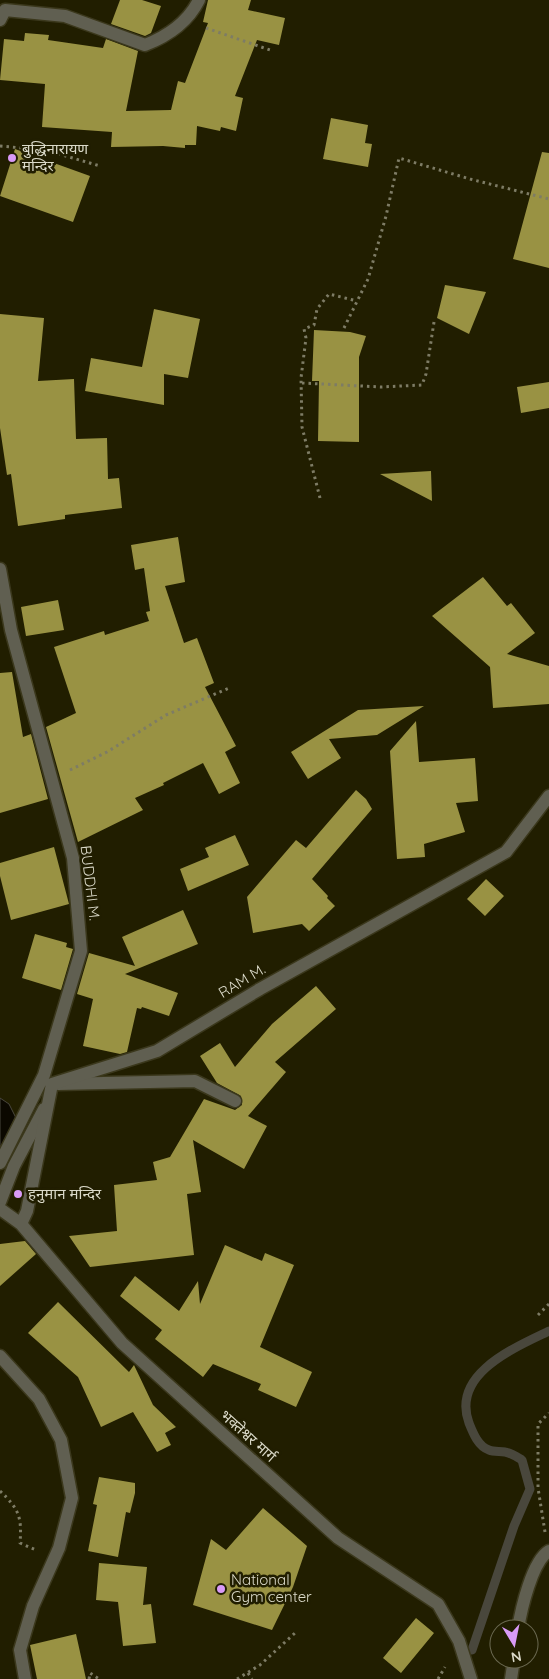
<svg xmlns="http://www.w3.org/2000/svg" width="549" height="1679" font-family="Quicksand,'Noto Sans Devanagari',sans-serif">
<rect width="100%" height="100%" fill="#211e00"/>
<!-- water -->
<path fill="#0b0800" stroke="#49473c" d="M0,1098L9,1104L18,1122L0,1147Z"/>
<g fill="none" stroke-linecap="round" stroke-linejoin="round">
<!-- stream -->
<path stroke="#49473c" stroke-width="9" d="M472,1650L514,1526L530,1489L522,1460C517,1457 511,1453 505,1452C500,1451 494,1452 489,1450C478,1446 473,1433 469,1423C451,1374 514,1348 549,1331"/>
</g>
<!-- building -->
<path fill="#999243" d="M120,0H142L161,6L151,33L145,36L111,24Z
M208,0H251L248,10L285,18L279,45L257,40L235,96L243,98L236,131L221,127L220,131L197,126L196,145H185V148L163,146L111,147L112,132L42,127L45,84L0,80L4,39L24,41L25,33L49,35L48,40L103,48L106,39L138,51L126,111L171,110L178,81L185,83L208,23L203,22Z
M331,118L368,125L365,143L372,144L368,167L323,159Z
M15,149L90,176L73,222L0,196Z
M542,152L549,153V268L513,259Z
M445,285L486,292L469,334L437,318Z
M154,309L200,319L188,378L164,374V405L85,391L91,358L142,367Z
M0,314L44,318L38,381L74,379L76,439L107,438L108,479L119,478L122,508L65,515V519L18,526L11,474L7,475L0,428Z
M314,330L350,332L366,336L359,357V442L318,441L319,381H312Z
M549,382V408L521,413L517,387Z
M431,471L432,501L380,474Z
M178,537L185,582L165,586L184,643L197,638L214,683L205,687L236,746L225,752L240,783L219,794L203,763L163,783L164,785L135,798L143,810L78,842L46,727L76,713L54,647L104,631L105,635L149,621L146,612L150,611L144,568L135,570L131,545Z
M483,577L507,606L511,603L535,633L507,654L549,666V704L493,708L490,667L432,616Z
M58,600L64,630L26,636L21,607Z
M12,672L23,737L31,734L48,799L0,813V673Z
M424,706L377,735L329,739L341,758L308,779L291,752L358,710Z
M416,721L419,762L475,758L478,801L456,803L465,832L424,844L425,857L397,859L390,751Z
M356,790L366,799L372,809L312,879L328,896L327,898L335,906L309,931L302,924L253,933L247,897L296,840L306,848Z
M235,835L249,865L188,891L180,869L209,857L205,848Z
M54,847L69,904L11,920L0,876V863Z
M486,879L504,896L485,916L467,899Z
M183,910L198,944L125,974L178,993L169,1016L142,1007L141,1009L137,1008L127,1052L120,1054L83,1046L93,999L77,994L89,953L135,966L122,937Z
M35,934L67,943L66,947L73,949L61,990L22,978Z
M316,986L336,1009L275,1062L286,1072L248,1116L267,1126L244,1169L193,1140L201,1192L187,1194L194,1255L90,1267L69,1236L117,1231L114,1185L157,1180L153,1162L170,1157L204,1099L235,1110L242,1105L241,1096L217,1083L200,1056L220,1043L235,1067L272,1024Z
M25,1241L36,1254L0,1286V1244Z
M225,1245L262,1261L265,1253L294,1265L260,1347L312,1372L296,1407L258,1390L261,1384L213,1364L203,1377L155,1339L162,1330L120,1296L135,1276L179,1311L198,1281L200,1304Z
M58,1302L129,1372L134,1365L153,1405L176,1427L165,1433L171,1445L157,1452L133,1412L101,1427L78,1377L28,1333Z
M99,1477L135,1483V1493L130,1513L126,1512L118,1557L88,1551L97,1505L93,1504Z
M263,1508L307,1546L293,1587L272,1630L193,1605L211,1539L226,1550Z
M99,1563L147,1567L143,1605L151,1604L156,1643L123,1646L118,1602L96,1600Z
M416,1618L434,1633L401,1673L383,1658Z
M76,1634L86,1679H37L30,1645Z"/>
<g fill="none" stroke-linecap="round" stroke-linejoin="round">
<defs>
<path id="lane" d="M58,1084L195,1081L235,1101
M0,1202L14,1166L44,1109"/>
<path id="street" d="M0,20L5,10L65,16L145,45C168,36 188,22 199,0
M0,569L11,630L73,858L81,951L44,1075L0,1163
M0,1209L21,1224L122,1343L338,1538L438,1604L459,1641L471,1679
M21,1224L27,1211L52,1084L157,1051L260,989L506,852L549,796
M0,1356L39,1399L61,1440L72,1498L59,1548L33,1606L20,1650L25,1679
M518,1629C521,1610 532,1561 549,1551
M511,1679L514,1659"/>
</defs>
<!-- lane casing -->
<use href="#lane" stroke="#3b381c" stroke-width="15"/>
<!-- street casing -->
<use href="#street" stroke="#3b381c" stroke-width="15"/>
<!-- path -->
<path stroke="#7e7c65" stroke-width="3" stroke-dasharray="2.5 4" stroke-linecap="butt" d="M206,28L270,50
M0,146L45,150L100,166
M344,328L368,279L386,216L399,158L470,179L549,199
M302,383L381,387L422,385L426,374L434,322
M320,498L302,427L301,378L306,338L304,329L314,325L317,309L329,294L357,301
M70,770L107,752L166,715L229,688
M538,1315L549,1304
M0,1491C19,1509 22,1517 20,1543L36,1550
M545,1532L538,1488V1424L549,1413
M248,1673L252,1679
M89,1679L90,1673L99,1679
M237,1679L260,1665L295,1633
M438,1679L445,1667"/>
<!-- lane -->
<use href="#lane" stroke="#605f51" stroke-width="12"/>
<!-- street -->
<use href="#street" stroke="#605f51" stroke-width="12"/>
</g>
<!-- markers -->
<g fill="#d99af7" stroke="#211e00" stroke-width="2">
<circle cx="12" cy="158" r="5"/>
<circle cx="18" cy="1194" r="5"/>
<circle cx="221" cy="1589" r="5"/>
</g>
<g text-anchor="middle" stroke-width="5" stroke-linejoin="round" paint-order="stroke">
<!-- poi labels -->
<g font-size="15" fill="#dbdac9" stroke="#211e00" text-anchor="start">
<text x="22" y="154">बुद्धिनारायण<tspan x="22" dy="17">मन्दिर</tspan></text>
<text x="28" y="1199">हनुमान मन्दिर</text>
<text x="231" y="1585">National<tspan x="231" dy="17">Gym center</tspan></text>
</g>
<!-- street labels -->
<g font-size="15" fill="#dbdac9" stroke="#211e00">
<text transform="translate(90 883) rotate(83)" y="5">BUDDHI M.</text>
<text transform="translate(242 981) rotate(-31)" y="5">RAM M.</text>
<text transform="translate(248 1436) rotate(42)" y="5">भक्तेश्वर मार्ग</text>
</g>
</g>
<!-- north arrow -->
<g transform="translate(514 1644) rotate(170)"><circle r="24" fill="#211e00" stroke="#6b6950"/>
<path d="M0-4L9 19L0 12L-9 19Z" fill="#d99af7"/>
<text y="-8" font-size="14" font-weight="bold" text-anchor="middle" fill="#dbdac9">N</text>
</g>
</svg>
